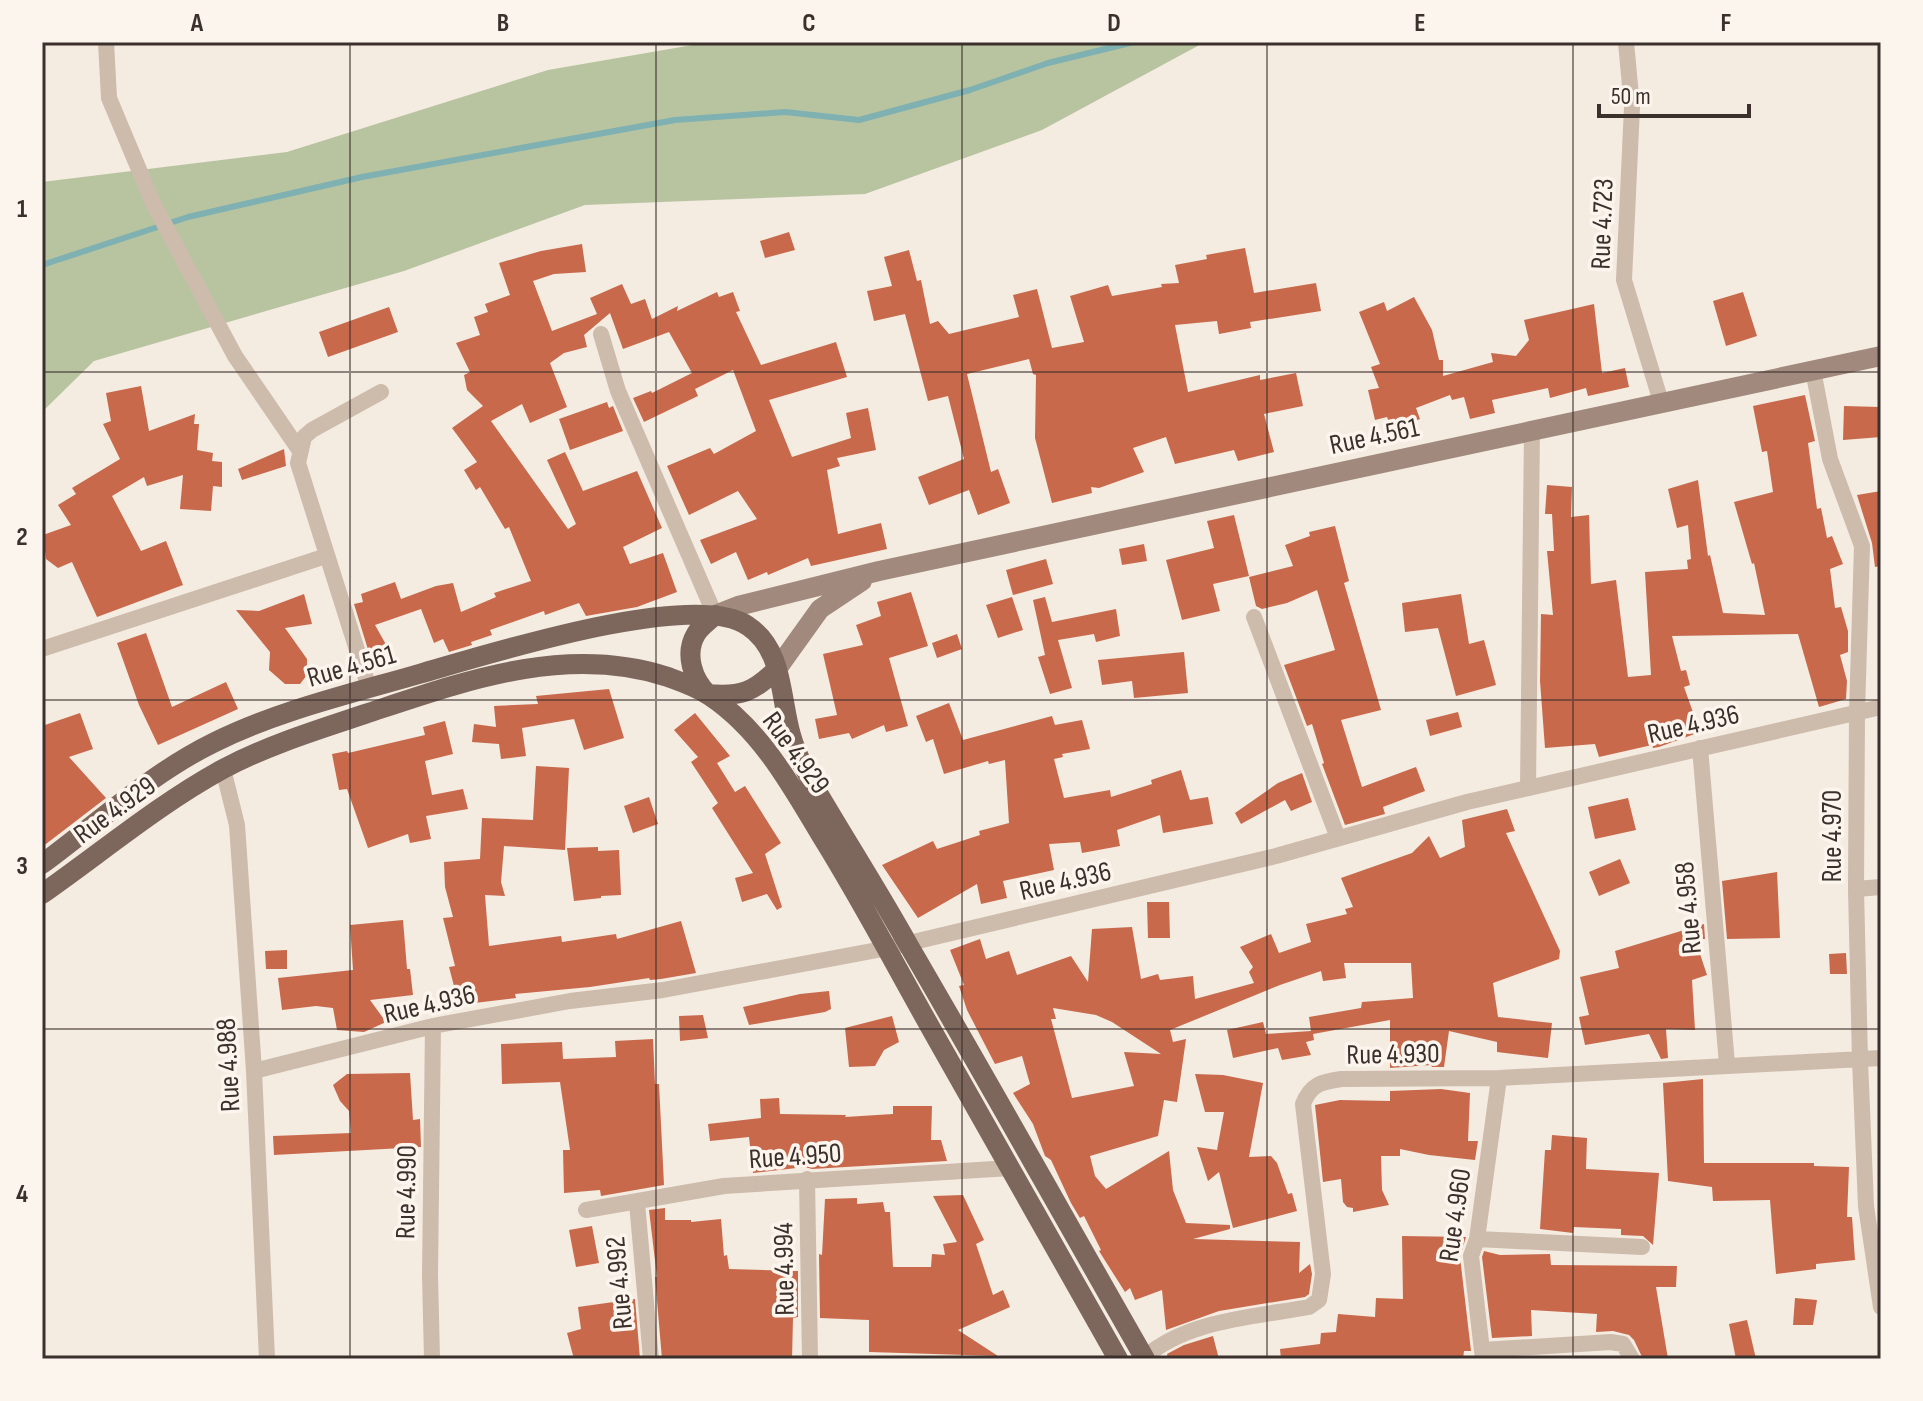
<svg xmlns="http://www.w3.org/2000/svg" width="1923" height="1401" font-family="'Sofia Sans Condensed',sans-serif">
<rect width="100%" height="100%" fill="#f4ebe1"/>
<!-- green -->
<path fill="#b8c4a0" d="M710,42H1205L1042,130L865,194L585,205L404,271L94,361L42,412V182L287,152L548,70Z"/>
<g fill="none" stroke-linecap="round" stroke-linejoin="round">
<!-- stream -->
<path stroke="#7fb0b2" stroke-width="6" d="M42,265L188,217L362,177L675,120L785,112L859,120L970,90L1048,63L1134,42"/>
</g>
<!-- building -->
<path fill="#c8694b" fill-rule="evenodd" d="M789,232L795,250L765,258L760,241Z
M582,244L586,272L554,274L533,281L552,331L597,314L590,298L622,284L631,304L645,299L652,319L678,306L677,311L717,292L719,297L733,292L740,311L736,312L761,365L836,342L847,377L769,400L792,457L851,438L846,413L868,408L876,450L837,458L840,466L827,470L838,534L881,523L887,549L811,566L808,558L768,575L767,572L748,580L736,552L711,564L700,540L757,519L738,491L689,515L667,466L710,448L714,454L756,431L733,370L695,389L698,396L644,422L633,398L651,391L652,393L692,373L669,332L623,349L610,313L584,335L587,347L564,353L550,363L567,407L530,423L522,404L491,421L568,529L576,524L547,460L565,452L583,491L637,471L662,528L623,547L630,564L663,553L677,592L637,607L586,616L579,603L545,615L544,611L490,630L492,635L471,642L472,645L449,652L443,639L434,643L421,609L375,625L397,664L374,669L354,604L363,602L361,594L395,582L401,599L436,586L453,583L461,612L496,597L494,593L531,581L509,527L505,529L480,487L476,490L464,470L477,462L452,428L483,406L467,390L464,375L470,372L456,343L480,335L474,317L488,312L485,304L510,295L499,263L541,251Z
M1245,248L1254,293L1316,283L1321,311L1250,322L1251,328L1219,334L1217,321L1175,325L1188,392L1260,375V380L1296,373L1303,406L1264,414L1274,452L1238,461L1234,450L1175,464L1166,437L1133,448L1144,472L1099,488L1091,487L1092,493L1052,503L1035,438L1036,375L1033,374L1029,359L967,374L991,472L998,469L1010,503L978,515L969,490L929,505L918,477L964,459L948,396L928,401L905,314L874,321L867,291L892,286L884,257L909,250L917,281L921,280L930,324L938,321L949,334L1019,317L1013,295L1037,289L1052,348L1084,342L1070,296L1108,285L1112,296L1162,287L1161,284L1179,283L1175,265L1207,259L1206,255Z
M1743,292L1757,336L1726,346L1713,301Z
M1414,297L1432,330L1439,360H1443V376L1493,362L1491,353L1516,356L1529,340L1524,320L1594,304L1602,373L1625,368L1629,387L1588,396L1586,388L1550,398L1548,388L1492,400L1495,413L1470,419L1464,397L1452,400L1450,395L1416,408L1420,419L1392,430L1387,417L1375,420L1368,390L1379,388L1371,367L1380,364L1359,312L1384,302L1387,311Z
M389,307L398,332L328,357L319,332Z
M141,386L149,431L195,414L194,424H199L197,450L213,453L212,461L222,462V487L213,486L211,511L180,509L183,475L147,486L144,477L112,496L141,551L166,541L183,585L97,617L72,562L58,568L46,559L43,535L71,525L58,505L76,494L72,488L120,459L103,424L111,421L106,393Z
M1805,395L1815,441L1808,443L1817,509L1821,508L1827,538L1832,536L1843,564L1830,569L1835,608L1841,607L1848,631V652L1840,655L1847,681L1846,699L1819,707L1798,634L1672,636L1681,671L1686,670L1690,685L1684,687L1700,732L1659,747L1653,748L1652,745L1599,757L1595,744L1545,748L1540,681L1541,614L1553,615L1547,551H1554L1552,514H1545L1547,485L1572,487L1571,517L1589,515L1591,584L1616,580L1628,677L1651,675L1645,572L1688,569L1687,560L1691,559L1688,525L1677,528L1668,489L1698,480L1708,556L1710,555L1723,613L1765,615L1754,563L1752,564L1734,502L1773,492L1767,451L1762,452L1753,406Z
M607,402L609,408L613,406L623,431L570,450L559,419Z
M1844,406L1880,407L1881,437L1843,440Z
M284,449L286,466L242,480L238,469Z
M1881,491V566L1875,567L1872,543L1857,495Z
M1234,515L1249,576L1213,584L1220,611L1182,620L1166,560L1214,548L1207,521Z
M1335,526L1349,581L1344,583L1381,710L1341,720L1362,787L1416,767L1425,791L1383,807L1385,814L1345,825L1322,764L1324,763L1312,724L1307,726L1284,665L1335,650L1317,590L1287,603L1262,609L1256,606L1249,577L1293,566L1285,545L1310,536L1309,532Z
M1144,544L1147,561L1122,565L1119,549Z
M1046,559L1053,584L1013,595L1006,570Z
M911,592L928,646L889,658L908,726L886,732L884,725L852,739L849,733L819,739L815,719L837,715L823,654L863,645L856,625L881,616L877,602Z
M304,594L312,624L285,628L307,659V675L300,684H285L269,670L270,652L236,610L259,611Z
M1461,594L1469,644L1484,640L1496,685L1456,696L1438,628L1405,632L1402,603Z
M1012,597L1023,630L998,638L986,605Z
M1045,597L1052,622L1116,609L1120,636L1096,642L1094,634L1058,640L1072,688L1050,694L1038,657L1045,655L1033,600Z
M146,633L172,707L226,682L238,709L158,745L139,705L117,643Z
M957,634L962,649L937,658L932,643Z
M1184,652L1188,693L1134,698L1132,681L1102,685L1098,660Z
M609,689L624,738L584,750L574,719L522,728L526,756L501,759L499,744L472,742L474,724L496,727L494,706L538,704L536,696Z
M949,703L963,740L1052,716L1055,725L1082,720L1090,749L1062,754L1063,757L1054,759L1064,798L1110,790L1111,797L1152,784L1151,780L1181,770L1190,800L1208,797L1213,824L1163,833L1160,815L1117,830L1120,846L1082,853L1080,842L1049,844L1054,870L1003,881L1007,898L981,904L977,884L918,918L882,865L933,841L937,849L980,835L979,831L1009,823L1005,760L989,764L988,761L944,774L933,739L926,742L916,716Z
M1458,712L1462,727L1430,736L1426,720Z
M80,713L93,749L69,757L106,798L42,847V726Z
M695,713L730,756L717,763L735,792L745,786L781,843L765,854L782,907L777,910L767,894L742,902L735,878L753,873L712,808L718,803L691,762L698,757L674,730Z
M445,721L453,754L425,761L432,795L463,789L468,809L426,816L431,839L410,843L408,834L368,848L347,789L339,790L332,754L347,751L348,753L425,735L423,727Z
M536,766L569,768L565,850L504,846L501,882L505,896L485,895L489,946L561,936L562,942L616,934L617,939L681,921L696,973L661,979L650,980L649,978L590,987L515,994L516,998L466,1004L454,986L449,967L455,966L443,918L453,917L445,887L444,862L480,859L482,818L533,820Z
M1302,773L1312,802L1291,811L1285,800L1241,824L1235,813L1278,783Z
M649,797L658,824L633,833L624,806Z
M1628,798L1636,830L1595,839L1588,807Z
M1507,809L1515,831L1506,833L1560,951L1559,959L1493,983L1498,1017L1552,1023L1548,1058L1497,1052V1042L1449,1031L1444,1067H1432L1431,1065L1390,1068V1020L1313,1034L1314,1040L1306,1042L1311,1055L1282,1060L1278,1048L1233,1058L1227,1030L1263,1022L1266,1034L1311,1031L1309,1017L1361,1008L1362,1002L1413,998L1411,963H1344L1346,978L1323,981L1321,971L1280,985L1170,1030L1173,1042L1186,1039L1177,1102L1164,1100L1158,1136L1090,1156L1095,1176L1106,1189L1169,1151L1173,1190L1186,1223L1230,1225V1229L1193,1239L1300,1242L1299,1273L1310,1264L1312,1274L1309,1294L1305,1297L1219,1311L1166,1330L1162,1290L1135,1300L1130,1288L1125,1292L1099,1251L1101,1250L1084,1216L1080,1218L1071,1203L1051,1160L1045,1156L1033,1124L1013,1093L1030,1084L1022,1056L995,1064L967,1010L959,986L964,985L950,950L980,939L986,959L1009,951L1017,975L1071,956L1088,982L1092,929L1132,927L1141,979L1158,974L1160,980L1193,976L1195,999L1254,983L1249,972L1253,967L1240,947L1271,934L1279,953L1311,942L1306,924L1347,914L1345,909L1353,907L1341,878L1412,853L1429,836L1440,858L1465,847L1462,820ZM1053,1008L1096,1015L1112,1022L1161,1054L1124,1052L1134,1086L1072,1098L1051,1019H1056Z
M598,847V851L619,850L621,895L601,896V898L574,901L567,848Z
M1620,859L1630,883L1599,896L1589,872Z
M1777,872L1780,938L1727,939L1722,881Z
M1147,902H1169L1170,938H1148Z
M403,920L407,969H410L413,995L370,1000L386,1022L364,1032L337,1030L333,1008L316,1006L282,1010L278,978L353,970L350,925Z
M1704,924L1705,939H1695L1707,975L1692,980L1695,1030L1666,1029L1668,1058L1661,1059L1649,1034L1585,1045L1579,1017L1589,1015L1580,977L1619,968L1615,951Z
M287,950V969H266L265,951Z
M1846,953L1847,974H1830L1829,954Z
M829,991L831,1009L825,1012L749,1025L743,1007L800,994Z
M703,1015L708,1038L680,1041L679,1016Z
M892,1016L899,1042L884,1050L875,1066L849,1067L845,1028Z
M653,1039L655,1084H659L664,1185L601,1196L600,1190L564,1193L563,1150H570L560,1082L502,1084L501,1044L562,1042L563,1059L616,1057L615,1041Z
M410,1073L413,1120L420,1119L421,1147L274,1155L273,1136L351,1133L349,1111L340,1101L333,1085L347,1074Z
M1195,1074L1223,1075L1263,1083L1249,1157L1271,1156L1277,1163L1288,1194L1292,1193L1297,1211L1233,1228L1219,1172L1208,1181L1197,1147L1217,1150L1224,1112H1205Z
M1703,1079L1704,1163H1814V1166L1849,1167L1847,1217H1852L1855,1260L1816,1264V1269L1776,1274L1770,1200L1713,1201L1712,1187L1668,1181L1663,1083Z
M1441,1089L1470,1093L1468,1141H1478L1475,1160L1429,1155L1400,1149V1156H1381L1382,1190L1389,1205L1353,1212V1208L1347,1207L1343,1202L1341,1179L1323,1182L1315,1105L1340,1100L1390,1101V1091Z
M779,1098L780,1114L846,1115L845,1117L893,1114V1106H932L931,1140H941L947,1161L812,1169L805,1167L753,1173L749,1137L710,1141L708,1124L761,1118L760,1099Z
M1552,1135L1587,1138L1586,1169L1659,1173L1653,1245L1643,1236L1621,1235V1229L1574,1227L1573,1233L1540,1229L1545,1150H1551Z
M963,1195L984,1240L976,1244L993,1295L1003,1290L1010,1307L958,1330L998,1356L869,1352V1320L820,1318L819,1254L822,1255L825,1199L857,1198V1204L883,1202L885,1212H890L893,1267H931L932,1254L945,1255L943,1244L957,1242L933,1196Z
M665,1208V1220H691V1222L721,1219L724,1256L727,1255L729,1269L798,1271V1317L793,1318L792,1359H662L655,1277H657L649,1210Z
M592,1226L599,1263L576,1267L569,1230Z
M1402,1236L1466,1237L1460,1257L1471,1351H1464L1463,1359H1281L1280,1349L1320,1344L1321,1333L1336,1332L1338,1314L1375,1317L1376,1298L1403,1299Z
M1484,1251L1500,1255L1550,1254L1551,1265L1677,1266L1676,1287H1656L1668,1359H1643L1634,1340L1629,1335L1613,1331L1596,1332L1597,1314L1531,1310L1532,1336L1492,1338L1482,1257Z
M1795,1298L1817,1300L1813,1325H1793Z
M635,1299L640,1359H574L567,1333L581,1329L578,1307Z
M1747,1320L1756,1359H1736L1729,1324Z
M1213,1336L1219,1359H1168L1167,1354L1184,1345Z"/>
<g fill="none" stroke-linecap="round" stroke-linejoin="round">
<!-- minor -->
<path stroke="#cdbbac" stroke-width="16" d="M106,42L109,98L153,203L235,356L300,451
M1626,42L1632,107L1624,280L1661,402
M601,334L618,391L715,615
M1813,370L1830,459L1862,546L1857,712L1856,889L1860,1060L1866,1206L1881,1307
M1254,617L1338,838
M42,649L326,556
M369,688L298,463L304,437L312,430L381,392
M1700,748L1727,1064
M223,769L237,825L254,1071L267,1359
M1528,787L1532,429
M1856,889L1881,887
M254,1071L433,1026L570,1001L663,990L888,948L1276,856L1467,802L1881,707
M807,1179L810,1359
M637,1203L651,1359
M586,1210L724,1186L1010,1168
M1477,1239L1642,1247
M1482,1350L1611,1342L1623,1344L1632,1359
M1144,1358C1186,1320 1255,1317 1309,1307L1319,1300L1323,1274L1303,1104C1311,1084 1321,1082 1341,1079L1499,1078L1881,1058
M432,1359L430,1275L433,1026
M1483,1359L1471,1256L1477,1239L1499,1078"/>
<!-- secondary -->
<path stroke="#a18a7d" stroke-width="20" d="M715,615L738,606L879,571L1881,356
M777,669L820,609L862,581"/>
<!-- primary -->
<path stroke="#7d675c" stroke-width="20" d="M715,615C709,621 700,627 696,634C684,654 693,680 708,694C741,697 754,692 777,669
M42,864C98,823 150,774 213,743C277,711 350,694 419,674C483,656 694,588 748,626C784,650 780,698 791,735C796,755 808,776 818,793C848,844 880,894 909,946C989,1083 1066,1221 1145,1359
M42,894C102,852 159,804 223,769C268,745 317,730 365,714C462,682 566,643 668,677C682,682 697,687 710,696C761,730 791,785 822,837C865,906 902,978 942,1048C1000,1152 1060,1255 1118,1359"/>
</g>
<!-- grid -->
<path fill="none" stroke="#3b302b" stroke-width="2" stroke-opacity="0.55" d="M350,42V1359M656,42V1359M962,42V1359M1267,42V1359M1573,42V1359M42,372H1881M42,700H1881M42,1029H1881"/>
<g text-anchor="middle" stroke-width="7" stroke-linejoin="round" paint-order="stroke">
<!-- street labels -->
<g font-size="28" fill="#3b302b" stroke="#fbf5ee">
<text transform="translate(1601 224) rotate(-88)" y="10">Rue 4.723</text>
<text transform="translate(1374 435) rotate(-12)" y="10">Rue 4.561</text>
<text transform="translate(351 665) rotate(-16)" y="10">Rue 4.561</text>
<text transform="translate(1693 723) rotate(-13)" y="10">Rue 4.936</text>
<text transform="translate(797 752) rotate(54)" y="10">Rue 4.929</text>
<text transform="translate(114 809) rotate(-36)" y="10">Rue 4.929</text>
<text transform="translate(1831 836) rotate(-90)" y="10">Rue 4.970</text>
<text transform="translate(1065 880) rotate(-13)" y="10">Rue 4.936</text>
<text transform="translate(1687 908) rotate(-95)" y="10">Rue 4.958</text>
<text transform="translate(429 1003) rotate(-13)" y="10">Rue 4.936</text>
<text transform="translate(1393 1053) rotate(-1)" y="10">Rue 4.930</text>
<text transform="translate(227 1065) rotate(-93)" y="10">Rue 4.988</text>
<text transform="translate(795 1155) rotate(-4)" y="10">Rue 4.950</text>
<text transform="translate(405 1192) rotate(-89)" y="10">Rue 4.990</text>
<text transform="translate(1454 1215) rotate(-82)" y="10">Rue 4.960</text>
<text transform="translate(783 1269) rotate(-91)" y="10">Rue 4.994</text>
<text transform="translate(618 1283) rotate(-95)" y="10">Rue 4.992</text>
</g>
</g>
<!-- border -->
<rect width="1923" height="1401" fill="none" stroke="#fbf5ee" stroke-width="88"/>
<!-- scale -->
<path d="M1599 104v12h150v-12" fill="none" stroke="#3b302b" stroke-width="4"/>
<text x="1611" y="104" font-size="24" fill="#3b302b" stroke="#fbf5ee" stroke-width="6" paint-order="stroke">50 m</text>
<rect x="44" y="44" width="1835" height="1313" fill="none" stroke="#3b302b" stroke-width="3"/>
<g font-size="26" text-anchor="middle" font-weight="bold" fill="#3b302b">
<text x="197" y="31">A</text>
<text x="503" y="31">B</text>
<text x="809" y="31">C</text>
<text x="1114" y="31">D</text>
<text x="1420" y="31">E</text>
<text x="1726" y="31">F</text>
<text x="22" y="217">1</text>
<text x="22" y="545">2</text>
<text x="22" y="874">3</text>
<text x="22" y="1202">4</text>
</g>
</svg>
